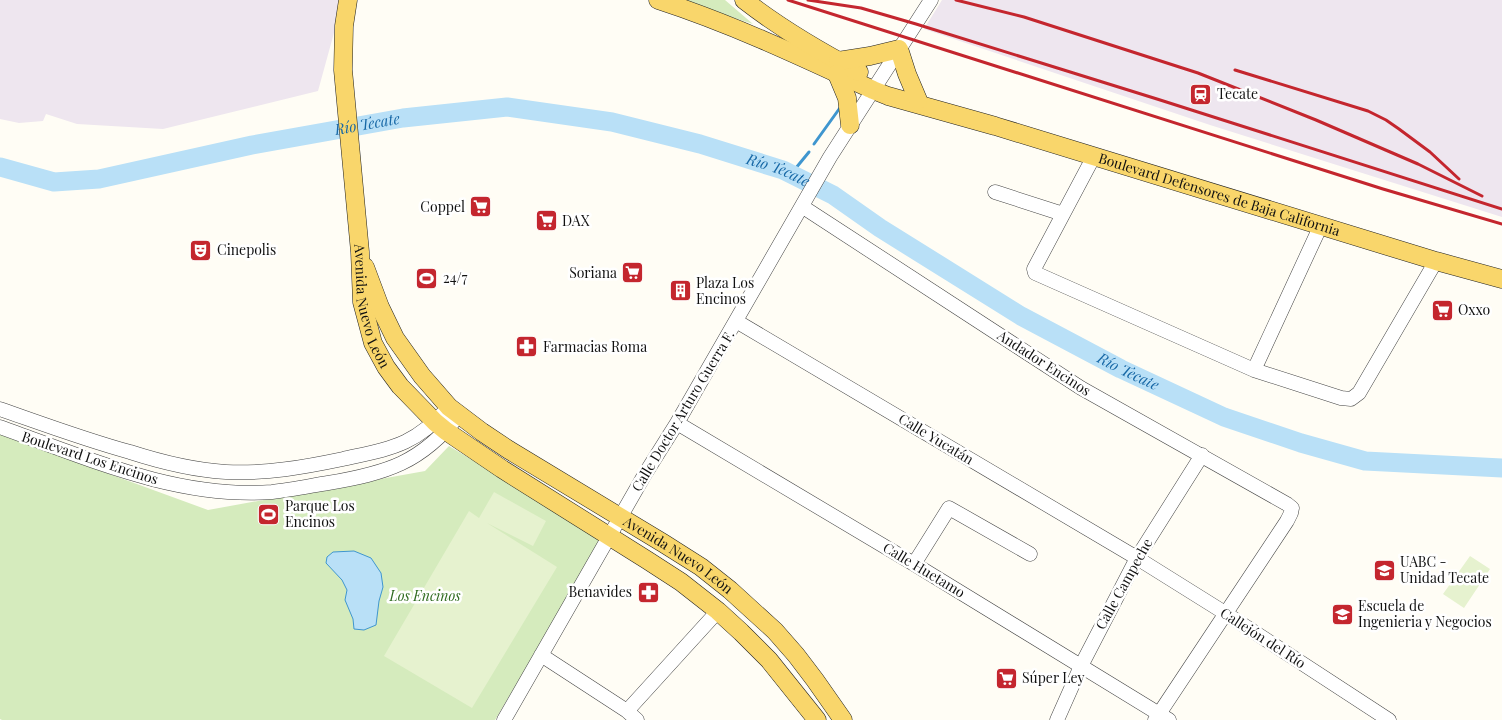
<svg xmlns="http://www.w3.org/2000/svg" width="1502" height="720" font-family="'Playfair Display',serif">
<rect width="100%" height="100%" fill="#fffdf5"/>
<!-- industrial -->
<path fill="#eee6ef" d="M0,0H343L318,91L163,129L77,124L46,114L43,121L19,123L0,119Z
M942,0H1502V217L1210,125L924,29Z"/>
<!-- green -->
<path fill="#d5ebbd" d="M678,0H725L753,24Z
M0,434L208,510L425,471L449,446L603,539L495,720H2L0,719Z"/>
<!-- pitch -->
<path fill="#e6f2cf" d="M494,492L546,521L533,546L487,523L557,567L472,708L384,656L469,511L479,518Z
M1470,556L1490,569L1464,608L1443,594Z"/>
<!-- water -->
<path fill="#b9e0f7" stroke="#3f96cf" d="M354,551L371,558L381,573L383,587L379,601L376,625L364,630L354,629L353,619L345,600L347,590L342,580L326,563L327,557L333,552Z"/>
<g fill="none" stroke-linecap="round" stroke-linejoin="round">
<!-- stream -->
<path stroke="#3f96cf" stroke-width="3" d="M814,144L842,105
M791,174L809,152"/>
<!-- river -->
<path stroke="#b9e0f7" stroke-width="19" id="s1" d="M0,167L54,182L99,179L252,145L403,118L507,107L612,122L700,144L783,170L833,195L880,228L1021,316L1121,369L1224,417L1301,443L1365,461L1502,468"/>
<defs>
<path id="minor" d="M1094,156L1034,269L1035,273L1254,370L1341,398L1351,399L1359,393L1436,261
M995,192L1063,214
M803,207L1081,388L1287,504L1292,508L1291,513L1287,521L1155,720
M736,321L1137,558L1225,613L1389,720
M1254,370L1321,225
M0,409C43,424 86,440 130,452C161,462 193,470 226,472C266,474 305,467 343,459C392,448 414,446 449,407
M677,423L914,564L1169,720
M0,427C87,458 177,499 272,492C290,490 310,486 328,483C387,473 421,463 459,415
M914,564L949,508L1030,554
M541,655L627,711L637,720
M627,711L718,611
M504,720L645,474L677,423L830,157L931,0
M1057,720L1081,666L1137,558L1202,455"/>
<g id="major">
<path id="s2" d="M348,0L344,26L343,70L360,252L362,302L373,343L386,367L400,386L435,422L446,431L502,469L647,560L681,582L718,611L741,632L769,660L817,720"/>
<path id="s3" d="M658,0C732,24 802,57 873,90L888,96L995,126L1436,261L1502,279"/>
<path d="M744,0C780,28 819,51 859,72"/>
<path d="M838,61L870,56L899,49L907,74L918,100"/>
<path d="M837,74L847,98L850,125"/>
<path id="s4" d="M365,267L380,307L395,338L422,376L449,407L482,432L509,450L663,543L701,567L730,590L775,631L796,655L815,680L843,720"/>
</g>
</defs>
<!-- minor casing -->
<use href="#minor" stroke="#444" stroke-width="15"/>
<!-- major casing -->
<use href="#major" stroke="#222" stroke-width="19"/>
<!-- minor -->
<use href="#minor" stroke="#fff" stroke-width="14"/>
<!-- major -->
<use href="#major" stroke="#f9d66b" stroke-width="18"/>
<!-- rail -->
<path stroke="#c4262e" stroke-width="3" d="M788,0L1383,189L1502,224
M808,0L861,8L916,24L1157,99L1502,209
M956,0L1024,17L1198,73L1316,120L1418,164L1482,196
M1235,70L1368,111L1386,120L1399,129L1430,152L1459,179"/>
</g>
<!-- icons -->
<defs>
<symbol id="station-square" viewBox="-11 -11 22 22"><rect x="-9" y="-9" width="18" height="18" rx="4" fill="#c4262e" stroke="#fff"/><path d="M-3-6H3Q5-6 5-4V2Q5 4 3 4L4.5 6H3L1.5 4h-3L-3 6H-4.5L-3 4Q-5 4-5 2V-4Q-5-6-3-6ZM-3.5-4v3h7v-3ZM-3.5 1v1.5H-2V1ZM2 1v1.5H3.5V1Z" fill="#fff"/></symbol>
<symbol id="supermarket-square" viewBox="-11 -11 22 22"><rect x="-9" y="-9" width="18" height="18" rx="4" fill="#c4262e" stroke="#fff"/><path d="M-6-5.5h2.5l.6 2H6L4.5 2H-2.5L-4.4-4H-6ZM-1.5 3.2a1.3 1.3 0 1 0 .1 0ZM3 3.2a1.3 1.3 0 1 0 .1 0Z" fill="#fff"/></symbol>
<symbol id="theatre-square" viewBox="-11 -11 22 22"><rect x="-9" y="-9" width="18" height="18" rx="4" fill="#c4262e" stroke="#fff"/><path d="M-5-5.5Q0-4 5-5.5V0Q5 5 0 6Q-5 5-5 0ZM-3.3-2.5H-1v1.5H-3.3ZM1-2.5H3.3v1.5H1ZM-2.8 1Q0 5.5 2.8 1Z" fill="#fff"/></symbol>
<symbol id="stadium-square" viewBox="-11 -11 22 22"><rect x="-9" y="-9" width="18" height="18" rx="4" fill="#c4262e" stroke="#fff"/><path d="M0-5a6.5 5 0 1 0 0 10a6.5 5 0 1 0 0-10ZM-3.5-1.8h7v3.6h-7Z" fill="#fff"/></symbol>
<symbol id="building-square" viewBox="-11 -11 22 22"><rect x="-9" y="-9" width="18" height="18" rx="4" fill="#c4262e" stroke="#fff"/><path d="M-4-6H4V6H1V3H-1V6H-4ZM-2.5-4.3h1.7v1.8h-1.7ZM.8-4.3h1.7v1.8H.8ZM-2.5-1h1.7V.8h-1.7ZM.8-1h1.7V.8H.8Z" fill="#fff"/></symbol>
<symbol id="pharmacy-square" viewBox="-11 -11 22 22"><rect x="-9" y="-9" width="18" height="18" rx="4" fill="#c4262e" stroke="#fff"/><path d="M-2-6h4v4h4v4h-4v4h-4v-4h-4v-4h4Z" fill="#fff"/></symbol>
<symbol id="university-square" viewBox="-11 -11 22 22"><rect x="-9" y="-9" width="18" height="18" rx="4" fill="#c4262e" stroke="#fff"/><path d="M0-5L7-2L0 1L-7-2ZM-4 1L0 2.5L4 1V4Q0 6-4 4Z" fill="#fff"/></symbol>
</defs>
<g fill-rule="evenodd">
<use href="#station-square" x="1188" y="82" width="25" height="25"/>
<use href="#supermarket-square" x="468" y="194" width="25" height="25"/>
<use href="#supermarket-square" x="534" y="208" width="25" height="25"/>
<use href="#theatre-square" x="188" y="238" width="25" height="25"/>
<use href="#supermarket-square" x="620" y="260" width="25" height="25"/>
<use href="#stadium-square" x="414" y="266" width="25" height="25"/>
<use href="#building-square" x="668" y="278" width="25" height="25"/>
<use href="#supermarket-square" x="1430" y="298" width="25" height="25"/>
<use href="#pharmacy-square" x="514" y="334" width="25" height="25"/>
<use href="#stadium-square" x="256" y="502" width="25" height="25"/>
<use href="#university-square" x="1372" y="558" width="25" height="25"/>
<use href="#pharmacy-square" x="636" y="580" width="25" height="25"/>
<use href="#university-square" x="1330" y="602" width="25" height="25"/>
<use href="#supermarket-square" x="994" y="666" width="25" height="25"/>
</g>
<g text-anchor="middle" stroke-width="5" stroke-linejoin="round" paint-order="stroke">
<!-- poi labels -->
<g font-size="14" fill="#111" stroke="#fff" text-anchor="start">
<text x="1217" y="99">Tecate</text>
<text x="465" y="212" text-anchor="end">Coppel</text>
<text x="562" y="226">DAX</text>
<text x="217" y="255">Cinepolis</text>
<text x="617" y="278" text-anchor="end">Soriana</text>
<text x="443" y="283">24/7</text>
<text x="696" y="288">Plaza Los<tspan x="696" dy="16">Encinos</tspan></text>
<text x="1458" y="315">Oxxo</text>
<text x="543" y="352">Farmacias Roma</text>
<text x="285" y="511">Parque Los<tspan x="285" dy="16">Encinos</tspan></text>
<text x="1400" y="567">UABC -<tspan x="1400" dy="16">Unidad Tecate</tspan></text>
<text x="632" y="597" text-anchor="end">Benavides</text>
<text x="1358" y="611">Escuela de<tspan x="1358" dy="16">Ingenieria y Negocios</tspan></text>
<text x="1022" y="683">Súper Ley</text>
</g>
<!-- street labels -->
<g font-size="14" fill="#111" stroke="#fff">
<text dy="5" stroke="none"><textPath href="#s3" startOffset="595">Boulevard Defensores de Baja California</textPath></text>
<text dy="5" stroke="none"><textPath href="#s2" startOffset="309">Avenida Nuevo León</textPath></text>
<text transform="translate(1044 363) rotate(33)" y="5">Andador Encinos</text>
<text transform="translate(683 411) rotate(-59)" y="5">Calle Doctor Arturo Guerra F.</text>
<text transform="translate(936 439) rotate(31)" y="5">Calle Yucatán</text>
<text transform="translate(90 458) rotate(18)" y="5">Boulevard Los Encinos</text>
<text dy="5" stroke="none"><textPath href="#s4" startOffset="438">Avenida Nuevo León</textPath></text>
<text transform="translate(924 570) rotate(31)" y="5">Calle Huetamo</text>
<text transform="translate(1124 584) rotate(-61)" y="5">Calle Campeche</text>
<text transform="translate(1263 638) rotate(33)" y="5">Callejón del Río</text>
</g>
<!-- park labels -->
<g font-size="14" font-style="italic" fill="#2f6b1f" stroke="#fff">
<text x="425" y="601">Los Encinos</text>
</g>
<!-- water labels -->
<g font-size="15" font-style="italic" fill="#1768a6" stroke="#fff">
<text dy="5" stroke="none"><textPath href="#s1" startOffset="375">Río Tecate</textPath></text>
<text dy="5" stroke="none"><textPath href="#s1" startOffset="795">Río Tecate</textPath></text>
<text dy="5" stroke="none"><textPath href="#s1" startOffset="1200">Río Tecate</textPath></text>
</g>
</g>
</svg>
